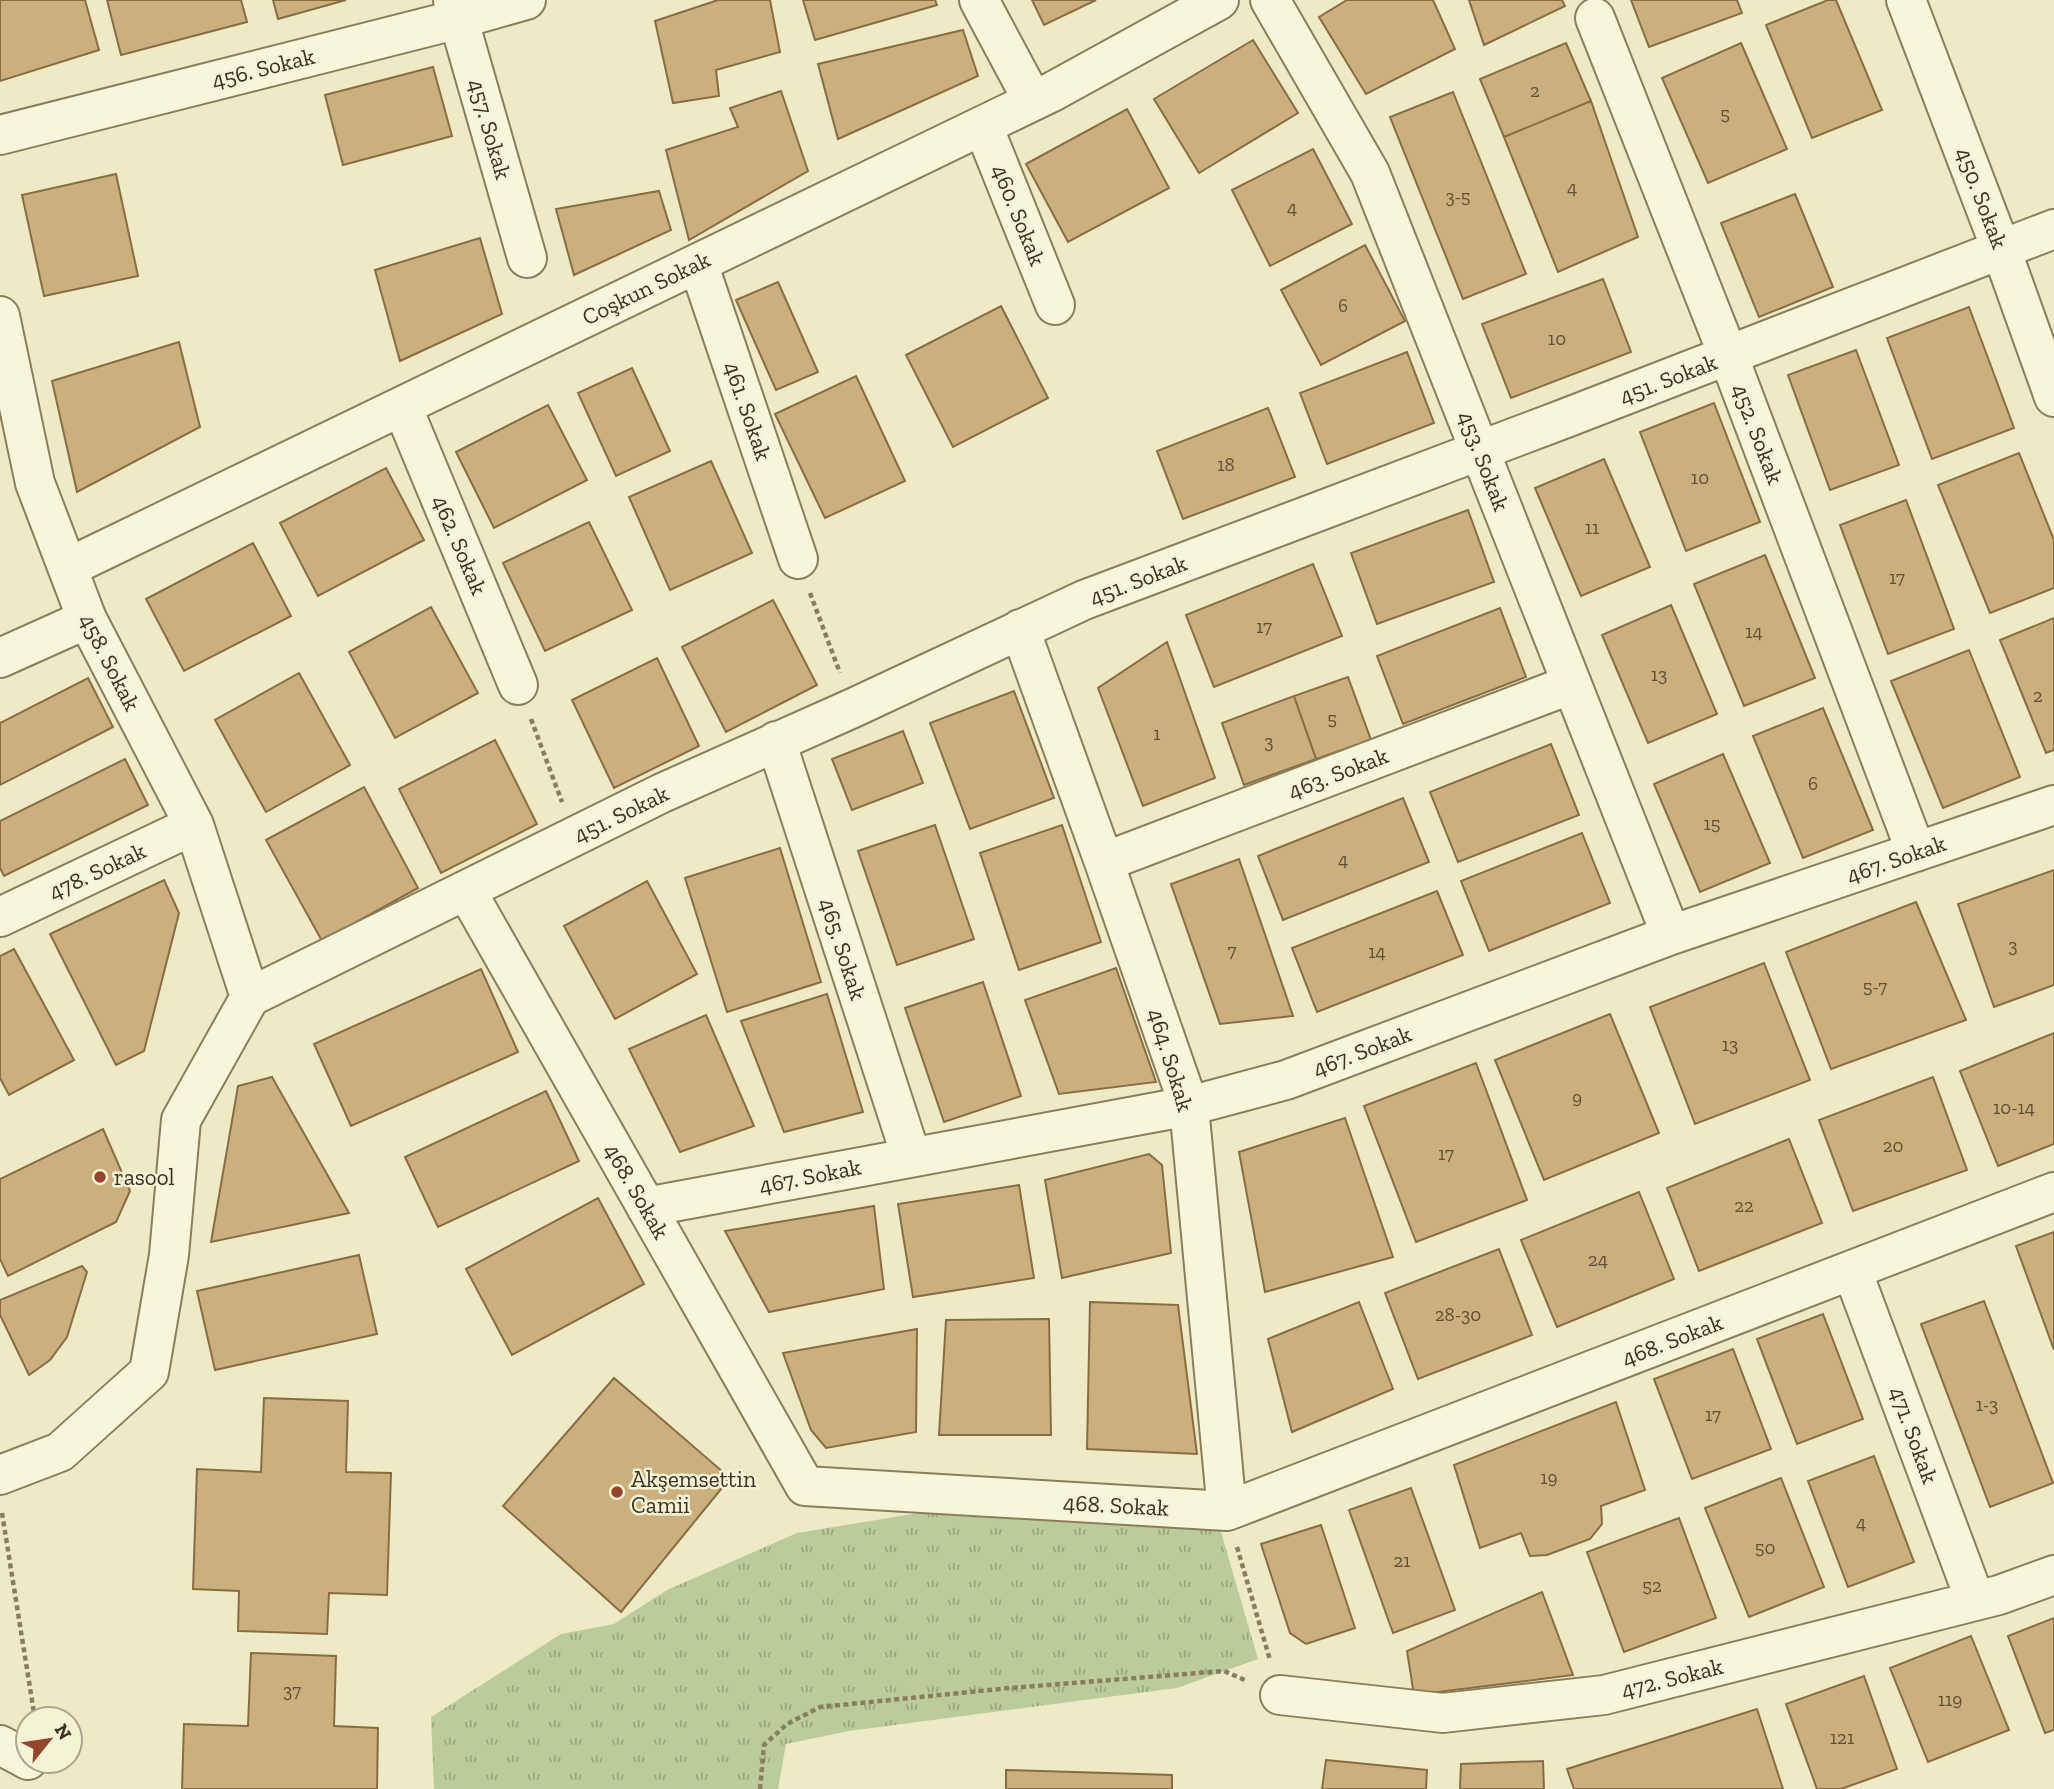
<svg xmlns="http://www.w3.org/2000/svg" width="2054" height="1789" font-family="'Zilla Slab',serif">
<defs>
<pattern id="grass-tufts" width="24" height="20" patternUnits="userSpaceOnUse" patternTransform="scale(1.75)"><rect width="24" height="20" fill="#bbcc9a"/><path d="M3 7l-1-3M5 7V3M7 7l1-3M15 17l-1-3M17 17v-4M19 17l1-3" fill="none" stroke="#99a67d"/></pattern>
</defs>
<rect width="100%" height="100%" fill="#eeeac6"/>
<!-- grass -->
<path fill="url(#grass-tufts)" d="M962,1506L1219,1525L1258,1659L1177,1688L849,1731L786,1744L778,1789H434L431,1717L561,1634L614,1624L667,1590L797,1533Z"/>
<!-- building -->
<path fill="#cbaf7d" stroke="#886d43" stroke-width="2" d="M0,0H85L99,50L0,81Z
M107,0H241L247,22L121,55Z
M273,0H346L278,19Z
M718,0H770L780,52L716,70L719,96L673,103L655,21Z
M803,0H935L937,5L815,40Z
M1032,0H1096L1044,25Z
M1347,0H1433L1455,49L1366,94L1319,17Z
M1469,0H1562L1565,6L1484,45Z
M1631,0H1737L1742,13L1649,47Z
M1828,0H1836L1882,110L1812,138L1766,25Z
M963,30L978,76L838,139L818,64Z
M1253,40L1298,113L1199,173L1154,99Z
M1566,43L1591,101L1504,137L1480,79Z
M1741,43L1787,149L1708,183L1662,78Z
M433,67L452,136L343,165L325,95Z
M781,91L808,171L689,240L666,150L738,127L730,108Z
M1453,92L1526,274L1463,299L1390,117Z
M1591,101L1638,237L1558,272L1504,137Z
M1127,109L1169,188L1068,242L1026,164Z
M1313,149L1352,224L1270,266L1232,190Z
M116,174L138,276L44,296L22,195Z
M659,191L671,230L574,275L556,209Z
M1795,194L1833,287L1759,317L1721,223Z
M480,238L502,314L400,361L375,270Z
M1365,245L1405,321L1321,365L1281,290Z
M1603,279L1631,352L1511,398L1482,324Z
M778,282L818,372L776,390L736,300Z
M1001,306L1048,398L953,447L906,355Z
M1969,307L2014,428L1932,459L1887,338Z
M179,342L200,427L77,492L52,381Z
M1856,350L1899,465L1830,490L1788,375Z
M1407,352L1434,423L1327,464L1300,393Z
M632,368L670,451L616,476L578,393Z
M856,376L905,481L825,518L775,414Z
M1714,403L1760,522L1686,551L1640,432Z
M548,405L587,480L494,528L456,452Z
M1268,408L1295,477L1183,519L1157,451Z
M2019,453L2054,540V588L1990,613L1938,485Z
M1604,459L1650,567L1581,596L1535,488Z
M711,461L752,553L670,590L629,497Z
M386,468L424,540L318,596L280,523Z
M1906,500L1954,629L1888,654L1840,525Z
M1468,510L1494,582L1377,624L1351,553Z
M589,522L632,610L545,651L503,563Z
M253,543L291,616L184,671L146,599Z
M1765,555L1815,678L1744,706L1694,584Z
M1313,564L1342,636L1214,687L1186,615Z
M773,600L817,685L726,732L682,647Z
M1671,605L1717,714L1648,743L1602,635Z
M431,607L478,693L395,738L349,652Z
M1500,608L1526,677L1403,724L1377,656Z
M2054,618V750L2046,753L2000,640Z
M1167,642L1215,778L1143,806L1098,688Z
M1969,650L2020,777L1943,808L1891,681Z
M657,658L699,746L614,788L572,700Z
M299,673L350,765L266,812L215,720Z
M1348,677L1371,740L1316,759L1294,696Z
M88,678L113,727L0,785V723Z
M1014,691L1054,798L970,829L930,723Z
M1294,696L1316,759L1244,785L1222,723Z
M1823,708L1873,830L1803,858L1753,736Z
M903,731L923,783L852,810L832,759Z
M495,740L537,824L441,873L399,789Z
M1551,744L1579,815L1458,862L1430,792Z
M1723,754L1770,863L1700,892L1654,784Z
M125,759L148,805L4,876L0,868V821Z
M364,787L418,888L322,941L266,840Z
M1403,798L1429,862L1283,920L1258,856Z
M935,825L974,939L897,965L858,851Z
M1062,825L1101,942L1019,970L980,853Z
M1582,833L1610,903L1489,951L1461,881Z
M780,848L821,982L727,1012L685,878Z
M1239,859L1293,1016L1220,1024L1171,884Z
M2054,870V985L1994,1007L1958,904Z
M164,880L179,913L144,1051L116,1065L50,934Z
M647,881L697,974L615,1019L564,926Z
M1437,891L1463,955L1317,1012L1292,948Z
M1916,902L1966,1020L1831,1069L1786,952Z
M14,949L74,1060L9,1095L0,1078V956Z
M1764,963L1810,1080L1695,1124L1650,1007Z
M1116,968L1156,1082L1059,1094L1025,1000Z
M481,969L518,1052L351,1126L314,1044Z
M983,982L1021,1096L944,1122L905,1008Z
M827,994L863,1112L784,1132L741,1021Z
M1610,1014L1659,1133L1544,1180L1495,1060Z
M706,1015L754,1126L680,1152L629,1049Z
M2054,1033V1144L1998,1166L1960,1071Z
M1476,1063L1527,1200L1416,1242L1364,1106Z
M272,1077L349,1213L211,1242L238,1086Z
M1933,1077L1967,1170L1853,1211L1819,1120Z
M546,1091L579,1161L438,1227L405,1157Z
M1345,1118L1393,1257L1265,1292L1239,1152Z
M103,1129L130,1191L116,1222L8,1276L0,1259V1179Z
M1789,1139L1822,1223L1699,1271L1667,1188Z
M1149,1154L1162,1165L1171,1253L1062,1278L1045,1180Z
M1019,1185L1034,1278L913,1297L898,1204Z
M1639,1192L1674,1279L1557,1327L1521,1240Z
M598,1198L644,1284L512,1355L466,1269Z
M874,1206L884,1289L769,1312L725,1231Z
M2054,1232V1350L2016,1246Z
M1499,1249L1532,1335L1418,1379L1385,1293Z
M359,1255L377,1334L215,1370L197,1291Z
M82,1266L87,1272L67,1337L50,1360L29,1375L0,1315V1300Z
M1984,1301L2053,1483L1990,1507L1921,1324Z
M1090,1302L1178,1305L1197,1454L1087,1449Z
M1359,1302L1393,1389L1292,1432L1268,1339Z
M1823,1314L1863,1419L1797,1444L1757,1339Z
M1049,1319L1051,1435H939L946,1320Z
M917,1329L916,1432L826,1448L811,1430L783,1353Z
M1733,1349L1771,1449L1692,1479L1654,1379Z
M614,1378L730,1478L621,1612L503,1506Z
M264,1398L348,1401L346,1472L391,1473L387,1595L329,1593L327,1634L238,1631L239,1591L193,1589L197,1469L261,1472Z
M1616,1402L1645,1490L1601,1506L1602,1524L1590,1539L1547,1555L1530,1556L1521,1533L1480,1548L1454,1465Z
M1874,1456L1914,1562L1848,1587L1808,1481Z
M1781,1478L1824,1587L1749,1617L1705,1508Z
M1411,1488L1455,1610L1393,1633L1349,1510Z
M1679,1518L1716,1618L1624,1652L1587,1552Z
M1321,1525L1355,1628L1306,1644L1290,1633L1261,1544Z
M1542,1592L1573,1675L1414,1695L1407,1651Z
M2054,1618V1730L2045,1733L2008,1636Z
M1971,1636L2009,1730L1928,1762L1890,1668Z
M251,1653L336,1656L334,1726L378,1728L377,1789H182L184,1724L248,1726Z
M1864,1676L1897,1769L1841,1789H1817L1786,1704Z
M1757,1709L1783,1789H1574L1567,1769Z
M1326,1760L1427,1770L1426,1789H1322Z
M1543,1761L1544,1789H1460L1461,1764Z
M1006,1770L1172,1775V1789H1006Z"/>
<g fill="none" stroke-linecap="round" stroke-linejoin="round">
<defs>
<path id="minor" d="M453,0L527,258
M979,0L1033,101
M1270,0L1370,173L1671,935
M1906,0L2001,249L2054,397
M1595,18L1728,355L1916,852
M983,126L1055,305
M0,135L459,19L526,0
M698,263L798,559
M0,316L35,483L87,619L194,825L250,997
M402,406L518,685
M69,567L1050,93L1219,0
M1020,629L1104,862L1189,1106L1227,1511
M0,658L87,619
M776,741L911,1156
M1104,862L1572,684
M466,890L805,1486L1227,1511L2054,1192
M0,917L194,825
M250,997L662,793L853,708L1084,600L1566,418L2054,229
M646,1207L1189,1106L1286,1080L1671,935L2054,805
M1852,1270L1975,1600
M0,1475L60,1452L149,1372L169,1255L181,1120L250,997
M1280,1695L1443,1713L1604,1695L1999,1595L2054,1575
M0,1745L28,1760"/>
</defs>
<!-- minor casing -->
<use href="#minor" stroke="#897e5c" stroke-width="42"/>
<!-- path -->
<path stroke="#897e5c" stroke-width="4.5" stroke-dasharray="5 3.5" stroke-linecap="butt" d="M810,593L840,673
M531,719L562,802
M2,1513L35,1719
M1237,1547L1270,1660
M760,1789L764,1745L787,1724L820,1707L1010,1688L1224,1671L1247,1681"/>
<!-- minor -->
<use href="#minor" stroke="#f8f6da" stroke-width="38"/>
</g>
<!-- markers -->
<g fill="#97442d" stroke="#f5f3d6" stroke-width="2.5">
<circle cx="100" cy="1177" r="7"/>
<circle cx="617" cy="1492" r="7"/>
</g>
<g text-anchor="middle" stroke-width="5" stroke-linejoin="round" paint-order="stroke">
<!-- number labels -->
<g font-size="19" fill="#5e5137">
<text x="1535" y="97">2</text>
<text x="1725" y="120">5</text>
<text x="1572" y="194">4</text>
<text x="1458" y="203">3-5</text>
<text x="1292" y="214">4</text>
<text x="1343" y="312">6</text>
<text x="1557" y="345">10</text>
<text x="1226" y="471">18</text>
<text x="1700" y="484">10</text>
<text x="1592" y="534">11</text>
<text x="1897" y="584">17</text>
<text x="1264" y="633">17</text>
<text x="1754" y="638">14</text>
<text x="1659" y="681">13</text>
<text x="2038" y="702">2</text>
<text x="1332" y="725">5</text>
<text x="1157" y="740">1</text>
<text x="1269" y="748">3</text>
<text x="1813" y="790">6</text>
<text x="1712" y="830">15</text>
<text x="1343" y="866">4</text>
<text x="2013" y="952">3</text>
<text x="1232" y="957">7</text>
<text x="1377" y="958">14</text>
<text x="1875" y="993">5-7</text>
<text x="1730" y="1051">13</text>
<text x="1577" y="1104">9</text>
<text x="2014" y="1114">10-14</text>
<text x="1893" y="1152">20</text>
<text x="1446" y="1160">17</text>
<text x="1744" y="1212">22</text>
<text x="1598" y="1266">24</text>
<text x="1458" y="1321">28-30</text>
<text x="1987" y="1411">1-3</text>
<text x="1713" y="1421">17</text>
<text x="1549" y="1484">19</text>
<text x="1861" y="1529">4</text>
<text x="1765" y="1554">50</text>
<text x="1402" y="1567">21</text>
<text x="1652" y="1592">52</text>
<text x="292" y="1697">37</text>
<text x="1950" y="1706">119</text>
<text x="1842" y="1744">121</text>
</g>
<!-- street labels -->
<g font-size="23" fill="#393220" stroke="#f5f3d6">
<text transform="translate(263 68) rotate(-14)" y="8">456. Sokak</text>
<text transform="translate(490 129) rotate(74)" y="8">457. Sokak</text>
<text transform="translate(1982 198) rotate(69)" y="8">450. Sokak</text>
<text transform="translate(1019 215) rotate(68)" y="8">460. Sokak</text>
<text transform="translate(646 288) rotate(-26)" y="8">Coşkun Sokak</text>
<text transform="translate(1668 379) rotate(-21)" y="8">451. Sokak</text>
<text transform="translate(748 411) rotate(71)" y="8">461. Sokak</text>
<text transform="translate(1758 434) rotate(69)" y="8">452. Sokak</text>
<text transform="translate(1484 461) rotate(69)" y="8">453. Sokak</text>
<text transform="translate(460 545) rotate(67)" y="8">462. Sokak</text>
<text transform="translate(1138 580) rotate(-21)" y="8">451. Sokak</text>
<text transform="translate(110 662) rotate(63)" y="8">458. Sokak</text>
<text transform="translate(1338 773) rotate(-21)" y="8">463. Sokak</text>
<text transform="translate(621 814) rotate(-26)" y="8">451. Sokak</text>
<text transform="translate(1896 859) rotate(-19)" y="8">467. Sokak</text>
<text transform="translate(97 871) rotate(-25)" y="8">478. Sokak</text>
<text transform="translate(843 949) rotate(72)" y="8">465. Sokak</text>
<text transform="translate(1362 1051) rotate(-21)" y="8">467. Sokak</text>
<text transform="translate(1171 1060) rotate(73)" y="8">464. Sokak</text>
<text transform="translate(810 1176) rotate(-11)" y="8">467. Sokak</text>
<text transform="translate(637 1191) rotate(60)" y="8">468. Sokak</text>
<text transform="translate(1672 1340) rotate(-21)" y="8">468. Sokak</text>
<text transform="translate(1914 1435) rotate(70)" y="8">471. Sokak</text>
<text transform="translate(1116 1505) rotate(3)" y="8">468. Sokak</text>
<text transform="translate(1672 1678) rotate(-14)" y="8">472. Sokak</text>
</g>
<!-- poi labels -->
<g font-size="23" fill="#393220" stroke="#f5f3d6" text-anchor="start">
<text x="114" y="1185">rasool</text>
<text x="631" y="1487">Akşemsettin<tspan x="631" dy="26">Camii</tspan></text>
</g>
</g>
<!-- north arrow -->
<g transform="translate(49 1740) rotate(60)"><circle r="33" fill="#f5f3d6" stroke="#aaa68d" stroke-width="2"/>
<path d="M0-5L12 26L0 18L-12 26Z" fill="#97442d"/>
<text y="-10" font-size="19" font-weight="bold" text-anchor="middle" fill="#393220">N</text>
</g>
</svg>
